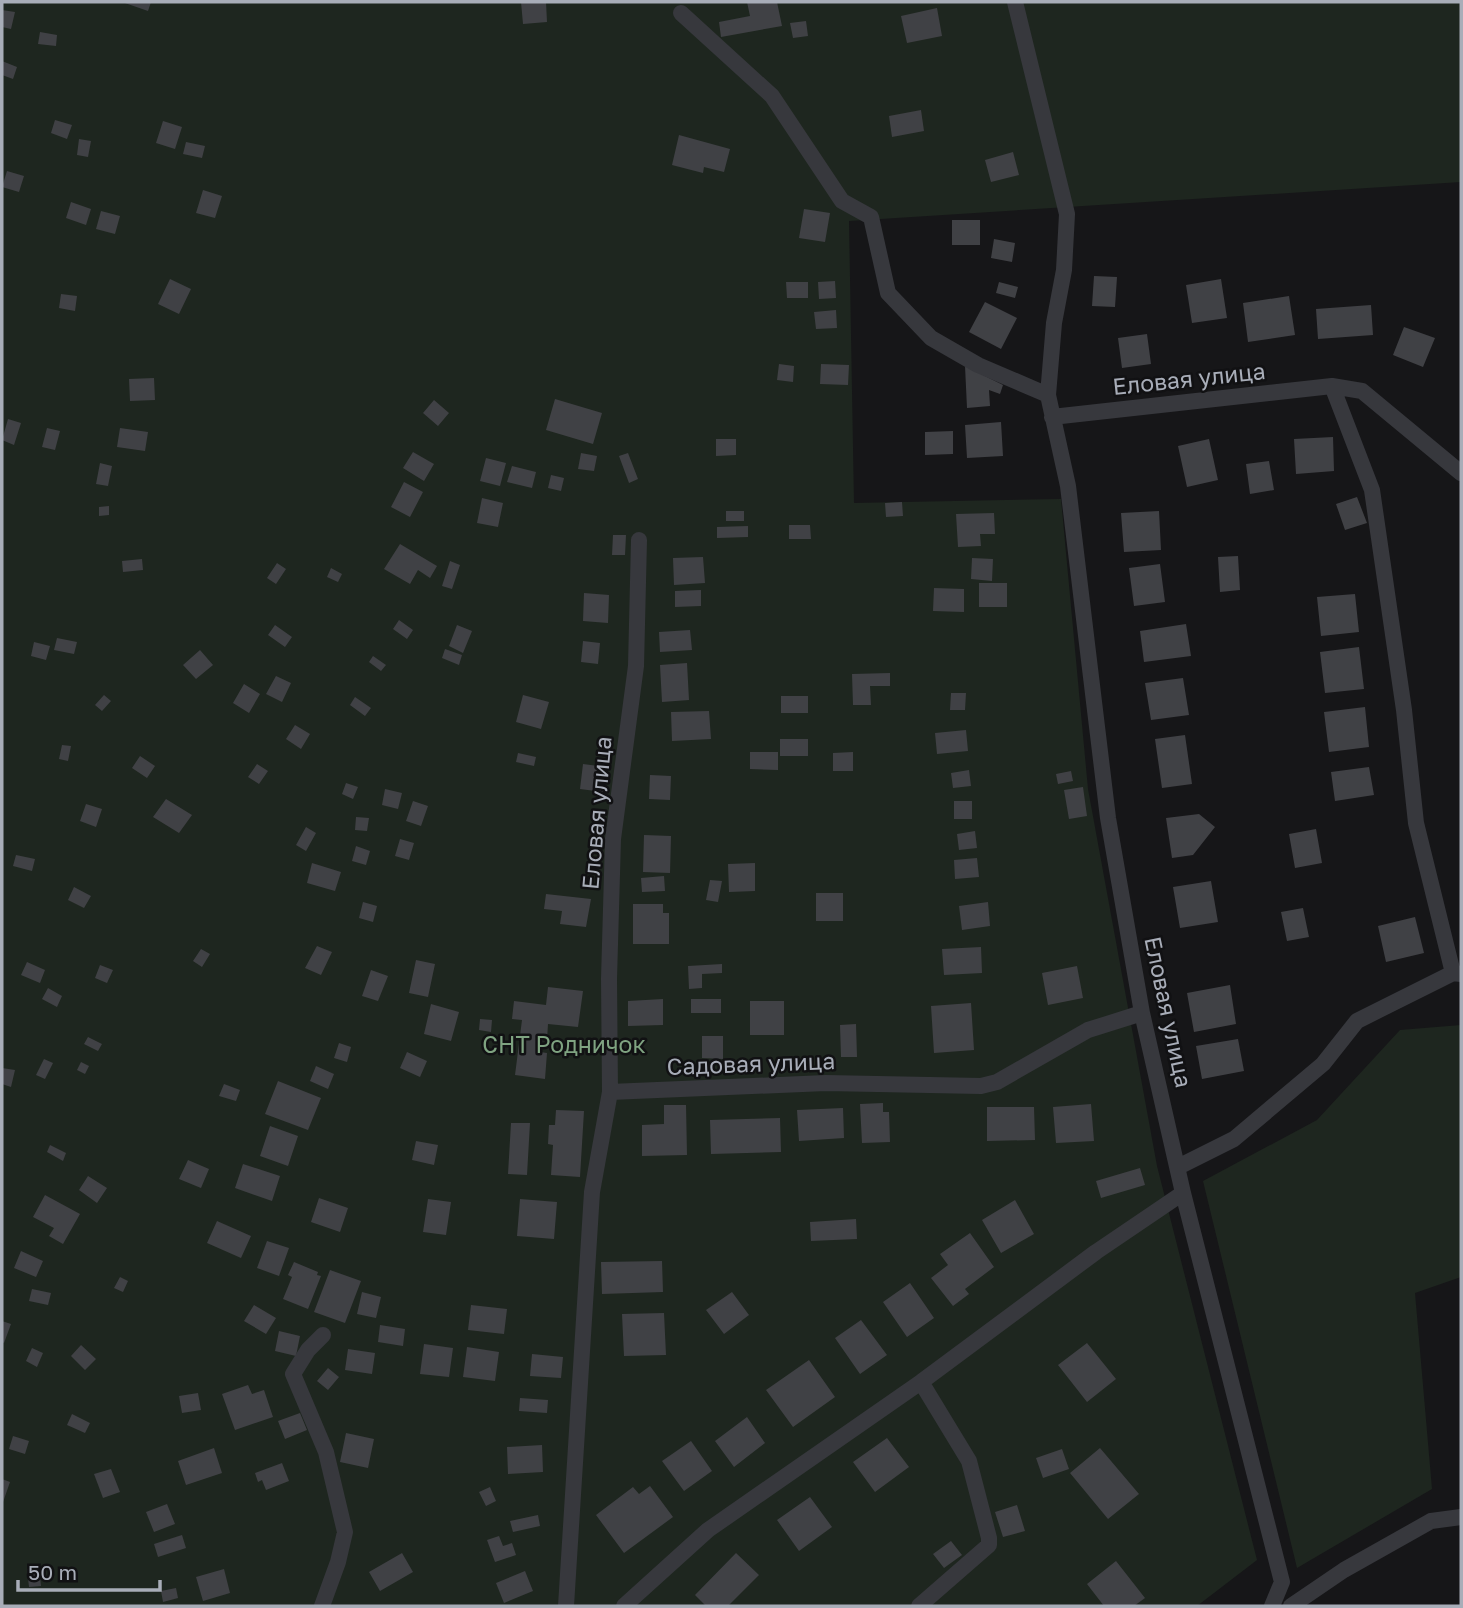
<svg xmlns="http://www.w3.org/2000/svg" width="1463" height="1608" font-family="'Golos Text',sans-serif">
<rect width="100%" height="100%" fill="#161618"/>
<!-- green -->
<path fill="#1e261f" d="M2,2H1461V182L849,221L854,503L1061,499L1088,789L1157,1166L1257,1560L1197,1606H2Z
M1461,1025V1277L1415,1293L1432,1489L1297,1568L1203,1181L1317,1120L1400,1030Z"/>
<!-- building -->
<path fill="#404145" d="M122,2H151L148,11Z
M521,2H546L547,22L523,24Z
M747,2H777L782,26L721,37L719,22L750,16Z
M937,8L942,36L907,43L901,16Z
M2,10L15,12L11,29L2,27Z
M806,21L808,36L793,38L790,23Z
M40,32L57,35L56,46L38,44Z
M2,61L17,67L13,79L2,75Z
M921,110L924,131L892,137L889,116Z
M55,120L72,125L67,139L51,133Z
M163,121L182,127L175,149L156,143Z
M679,135L730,149L724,172L704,167L703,173L672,165Z
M79,139L91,141L88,157L77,155Z
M186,142L205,146L202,158L183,154Z
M1013,152L1019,175L991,182L985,160Z
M7,171L24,176L19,192L2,187Z
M203,190L222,196L215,218L196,213Z
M71,202L91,209L86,225L66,218Z
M804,209L830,213L825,242L799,238Z
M101,211L120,216L115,234L96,229Z
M952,220H980V245H952Z
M994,239L1015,243L1012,262L991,258Z
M1094,276L1117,277L1115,307L1092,306Z
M170,279L191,289L179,314L158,304Z
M1221,279L1227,318L1192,323L1186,285Z
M835,281L836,298L819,299L818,282Z
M786,282H808V298H787Z
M999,282L1018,287L1015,298L996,293Z
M61,294L77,296L75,311L59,308Z
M1289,296L1295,335L1248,342L1243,303Z
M985,302L1017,318L1001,349L969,332Z
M1371,305L1373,335L1318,339L1316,309Z
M836,310L837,328L816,329L814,312Z
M1404,327L1435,338L1423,367L1393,355Z
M1147,334L1151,364L1122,368L1118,338Z
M779,364L794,366L793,382L777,380Z
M821,364L849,365L848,385L820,384Z
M965,366L1003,385L1000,394L989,390L990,406L967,408Z
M154,378L155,400L130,401L129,379Z
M555,399L602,413L593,444L546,430Z
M434,400L449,413L438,426L423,413Z
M8,419L21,423L14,445L2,440Z
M1001,422L1003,456L967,458L965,425Z
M47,428L60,431L55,450L42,447Z
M120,428L148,432L145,451L117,447Z
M953,431V454L925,455V432Z
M1333,437L1334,471L1296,474L1294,439Z
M716,439H736V455L716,456Z
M1209,439L1218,480L1187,487L1178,446Z
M413,452L434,464L424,481L403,468Z
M581,453L597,456L594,471L578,469Z
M628,453L638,479L629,483L619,456Z
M486,458L506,463L500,486L480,481Z
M1269,461L1274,490L1250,494L1246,464Z
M100,463L112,466L108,486L96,484Z
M512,466L536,472L532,488L507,482Z
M551,475L564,478L561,491L548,488Z
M404,482L423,492L410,517L391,507Z
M1357,497L1367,523L1345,530L1336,504Z
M482,498L503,503L498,527L477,523Z
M902,502L903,516L886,517L885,503Z
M109,506V515L99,516V507Z
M726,511H744V521H726Z
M1159,511L1161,550L1124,552L1121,513Z
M994,513L995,534H980L981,546L958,547L956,514Z
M789,525H810L811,539H789Z
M748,526V537L717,538V527Z
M613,535H626L625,555H612Z
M400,544L437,566L430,578L418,570L410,584L384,569Z
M1238,556L1240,590L1220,592L1218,557Z
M703,557L705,583L674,585L673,558Z
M972,558L993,559L992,581L971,579Z
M142,559L143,570L123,572L122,561Z
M450,561L460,565L452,589L442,586Z
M277,563L286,569L276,584L267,578Z
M1160,564L1165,602L1134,606L1129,568Z
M331,568L342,574L338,582L327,577Z
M979,583H1007V607H979Z
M934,588L964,589V612L933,611Z
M701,590V606L675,607V591Z
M584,593L609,595L608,623L583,621Z
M1355,594L1359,632L1321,636L1317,597Z
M399,620L413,630L407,639L393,629Z
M1186,624L1191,656L1144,662L1140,631Z
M275,625L292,637L285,647L268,635Z
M457,625L472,631L463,653L449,646Z
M690,630L692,650L660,652L659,632Z
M57,638L77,642L74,654L54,650Z
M583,641L600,643L598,664L581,662Z
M34,642L50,646L46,660L31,656Z
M1359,647L1364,689L1325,693L1320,652Z
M445,649L462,655L459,665L442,658Z
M200,650L213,665L196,679L183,665Z
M373,656L386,665L381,671L369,662Z
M687,663L689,700L662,702L660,665Z
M890,673V686H870L871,705H853L852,674Z
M276,676L291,683L282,702L266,694Z
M1183,678L1189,715L1151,720L1145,683Z
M244,684L260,694L249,713L233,703Z
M951,693H966L965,710H950Z
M104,695L111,701L102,711L95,705Z
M523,695L549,702L541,729L516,722Z
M781,696H808V713H781Z
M355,697L371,708L365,716L350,705Z
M1365,707L1369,747L1329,752L1324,712Z
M709,711L711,739L672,741L671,712Z
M295,725L310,734L301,749L286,739Z
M966,730L968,751L937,754L935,733Z
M1185,735L1192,784L1162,788L1155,739Z
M780,739H808V756H780Z
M62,745L71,746L68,761L59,759Z
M750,752H778V770L750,769Z
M853,752V771H833V753Z
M518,753L536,757L534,766L516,762Z
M140,756L155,766L147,778L132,768Z
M257,764L268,771L259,784L248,777Z
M583,764L606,767L603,792L580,789Z
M1369,767L1374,795L1335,801L1331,772Z
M969,770L971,786L953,788L951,773Z
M1071,771L1073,781L1058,784L1056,774Z
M650,775L671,776L670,800L649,799Z
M346,783L358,787L353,799L342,794Z
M1083,787L1087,816L1069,819L1064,790Z
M385,789L402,793L398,809L382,805Z
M166,799L192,815L179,833L153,817Z
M413,801L428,806L421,826L406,821Z
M954,801H972V819H954Z
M86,804L102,809L96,827L80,821Z
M1199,814L1215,827L1193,855L1172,858L1166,818Z
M356,817L369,818L367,831L355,830Z
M306,827L316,833L306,851L296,845Z
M1316,829L1322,863L1295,868L1289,834Z
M975,831L977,848L959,850L957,834Z
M644,835L671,836L670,873L643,872Z
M400,839L414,843L409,860L395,856Z
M356,846L370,851L366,865L352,861Z
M16,855L35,859L32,871L13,866Z
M977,858L979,877L955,879L954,860Z
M312,863L341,872L335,891L307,883Z
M755,863V891L729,892L728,864Z
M664,876L665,891L642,892L641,878Z
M710,880L722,881L718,902L706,900Z
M1211,881L1218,922L1180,928L1173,887Z
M74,887L91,896L84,908L68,900Z
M816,893H843V921H816Z
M546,894L591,899L586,927L560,924L562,911L544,909Z
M363,902L377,906L373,922L359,918Z
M988,902L990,926L962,930L959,906Z
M633,904H663V913H669V944H633Z
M1303,908L1309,937L1287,941L1281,912Z
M1415,917L1424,953L1386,962L1378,926Z
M317,946L332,952L321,975L305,968Z
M981,947L982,973L944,975L942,949Z
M201,949L210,954L202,967L193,961Z
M416,960L435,964L428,997L409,993Z
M27,962L45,970L40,983L21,975Z
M722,964V973L702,974V988L689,989L688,966Z
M100,965L113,970L107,983L95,978Z
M1077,966L1083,998L1048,1005L1042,973Z
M371,970L388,976L378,1001L362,996Z
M1230,985L1236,1024L1194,1032L1187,993Z
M548,987L583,991L578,1027L548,1024L547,1040L543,1039L540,1052L547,1053L545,1079L515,1075L522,1020L512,1019L514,1001L546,1005Z
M48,988L62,996L57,1007L42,999Z
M663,999V1025L628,1026V1001Z
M691,999H721V1013H691Z
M750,1001H784V1035H750Z
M971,1003L974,1050L934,1053L931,1006Z
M431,1004L459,1012L451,1041L424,1034Z
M480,1019L492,1020L491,1032L479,1030Z
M856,1024L857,1057H841L840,1025Z
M702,1036H723V1059L702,1058Z
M88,1037L102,1044L98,1051L84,1044Z
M1238,1039L1244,1071L1202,1079L1196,1046Z
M339,1043L351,1047L347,1062L334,1058Z
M407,1052L427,1061L420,1077L400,1068Z
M44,1059L53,1063L45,1079L36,1075Z
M81,1062L89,1066L85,1074L77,1070Z
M316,1066L334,1074L328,1089L310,1081Z
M2,1068L15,1070L11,1087L2,1084Z
M278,1081L321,1098L308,1130L265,1114Z
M224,1084L240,1090L236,1101L219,1096Z
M883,1103V1112H889L890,1142L862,1143L860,1104Z
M1091,1104L1094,1141L1056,1143L1053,1107Z
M664,1105H686L687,1155L642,1156V1125L664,1124Z
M987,1107H1034L1035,1140L987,1141Z
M843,1108L844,1138L799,1141L797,1110Z
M556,1110L584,1111L580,1177L551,1175L553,1145L548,1144L549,1125H555Z
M780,1118L781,1152L711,1154L710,1120Z
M511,1123H530L527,1175L508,1174Z
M270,1126L298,1136L288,1166L260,1156Z
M416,1141L438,1145L434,1165L412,1160Z
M50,1145L66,1153L63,1161L47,1152Z
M188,1160L209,1169L201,1188L179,1179Z
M243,1164L280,1176L272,1201L235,1188Z
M1140,1168L1145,1185L1101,1198L1096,1181Z
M88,1176L107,1188L97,1203L79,1190Z
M45,1195L80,1214L63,1244L49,1236L54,1228L33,1217Z
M319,1198L348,1208L340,1232L311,1222Z
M428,1199L451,1202L446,1235L423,1232Z
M520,1199L557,1202L554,1239L517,1236Z
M1015,1200L1034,1234L1001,1253L982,1220Z
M856,1219L857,1239L811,1241L810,1222Z
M217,1221L251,1236L241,1258L207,1243Z
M970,1233L994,1267L965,1289L969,1294L953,1306L931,1278L948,1265L940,1254Z
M267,1241L289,1248L279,1276L257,1268Z
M21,1251L43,1261L36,1277L14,1268Z
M662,1261L663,1292L602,1294L601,1262Z
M294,1262L318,1272L317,1275L321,1276L308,1309L283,1299L292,1277L288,1275Z
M330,1270L361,1281L345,1323L314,1312Z
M120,1277L128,1281L123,1292L114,1288Z
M910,1283L934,1318L907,1337L883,1302Z
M32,1289L51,1293L48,1305L29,1301Z
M362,1292L381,1297L376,1318L357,1314Z
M732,1292L749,1315L724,1334L706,1310Z
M254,1305L276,1318L266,1334L244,1321Z
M471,1305L507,1309L504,1334L468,1330Z
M664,1313L666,1355L624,1356L622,1314Z
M861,1320L887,1355L860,1374L835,1338Z
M2,1321L11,1324L4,1343L2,1342Z
M380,1325L405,1329L403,1346L378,1342Z
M279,1331L300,1336L296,1356L275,1351Z
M1087,1343L1116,1379L1087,1402L1058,1365Z
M424,1344L453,1348L449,1377L420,1374Z
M81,1345L96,1359L85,1370L71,1356Z
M467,1347L499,1352L495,1381L463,1377Z
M32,1348L43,1353L37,1367L26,1361Z
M348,1349L375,1353L372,1374L345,1370Z
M532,1354L563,1357L561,1378L530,1376Z
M809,1360L835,1397L793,1427L766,1390Z
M328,1368L339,1377L328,1390L317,1381Z
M248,1385L252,1394L264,1390L273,1417L235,1430L222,1394Z
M198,1393L201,1410L182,1413L179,1396Z
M520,1398L548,1400L547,1413L519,1411Z
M300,1413L307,1430L285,1439L278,1421Z
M72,1414L90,1423L85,1433L67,1425Z
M747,1417L765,1443L734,1467L715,1441Z
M346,1433L374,1439L368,1468L340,1462Z
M13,1436L29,1441L25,1454L9,1449Z
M887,1438L909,1467L875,1492L853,1462Z
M691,1441L712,1471L684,1491L662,1461Z
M542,1445L543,1472L508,1474L507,1447Z
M214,1448L222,1473L186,1485L178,1461Z
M1100,1448L1139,1494L1108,1519L1070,1473Z
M1062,1449L1069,1469L1043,1478L1036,1458Z
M282,1463L289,1481L266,1490L262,1480L258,1482L255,1473Z
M111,1469L120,1492L103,1498L94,1474Z
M2,1479L10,1482L2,1505Z
M650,1486L673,1517L624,1553L596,1515L633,1487L639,1494Z
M490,1487L496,1501L486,1506L479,1492Z
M810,1497L832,1527L799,1551L777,1520Z
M167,1504L175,1524L154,1532L146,1512Z
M1017,1505L1025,1531L1003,1537L995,1512Z
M538,1515L540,1526L513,1532L510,1521Z
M182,1535L186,1548L158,1557L154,1544Z
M499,1536L503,1546L512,1543L516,1555L495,1562L487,1540Z
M951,1541L962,1555L944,1568L933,1554Z
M402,1553L413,1572L380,1591L369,1572Z
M736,1553L759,1575L728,1606H706L695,1595Z
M1116,1561L1145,1598L1134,1606H1104L1087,1584Z
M39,1568L41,1586L29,1587L27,1569Z
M224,1569L230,1593L203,1601L196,1577Z
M525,1571L533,1591L504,1603L496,1583Z
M176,1588L178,1598L163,1602L161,1591Z"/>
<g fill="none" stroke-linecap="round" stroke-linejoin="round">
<!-- street -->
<path stroke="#37383d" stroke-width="16" d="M1015,2L1067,214L1064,270L1054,323L1048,395L1068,486L1108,818L1142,1013L1183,1193L1282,1582L1272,1606
M681,13L772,96L842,201L871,217L888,293L931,338L978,365L1048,395
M1332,386L1362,391L1461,473
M1052,417L1332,386L1372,490L1404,710L1416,823L1453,973
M610,1092L609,979L613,839L636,666L639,540
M1178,1167L1234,1139L1323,1064L1357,1021L1453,973L1461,974
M322,1606L338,1562L345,1532L326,1452L293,1374L308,1350L323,1335
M566,1606L592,1192L610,1092L826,1083L981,1086L997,1082L1088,1030L1142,1013
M624,1606L708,1530L921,1382L1096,1252L1183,1193
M919,1606L989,1545V1538L969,1461L921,1382
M1291,1606L1344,1570L1431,1521L1461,1517"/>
</g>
<g text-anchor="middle" stroke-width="5" stroke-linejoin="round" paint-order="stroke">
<!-- street labels -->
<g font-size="23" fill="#a8adb8" stroke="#111113">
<text transform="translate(1189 379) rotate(-6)" y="8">Еловая улица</text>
<text transform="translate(597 813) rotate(-85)" y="8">Еловая улица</text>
<text transform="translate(1168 1012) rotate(78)" y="8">Еловая улица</text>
<text transform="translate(751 1064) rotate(-2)" y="8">Садовая улица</text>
</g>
<!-- park labels -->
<g font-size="23" fill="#7fa381" stroke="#111113">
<text x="564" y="1053">СНТ Родничок</text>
</g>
</g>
<!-- border -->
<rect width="1463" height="1608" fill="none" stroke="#a8adb8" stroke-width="7"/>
<!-- scale -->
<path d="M18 1580v10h142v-10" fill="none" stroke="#a8adb8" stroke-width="3.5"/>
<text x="28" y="1580" font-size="21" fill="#a8adb8" stroke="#111113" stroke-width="5" paint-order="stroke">50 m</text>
</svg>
